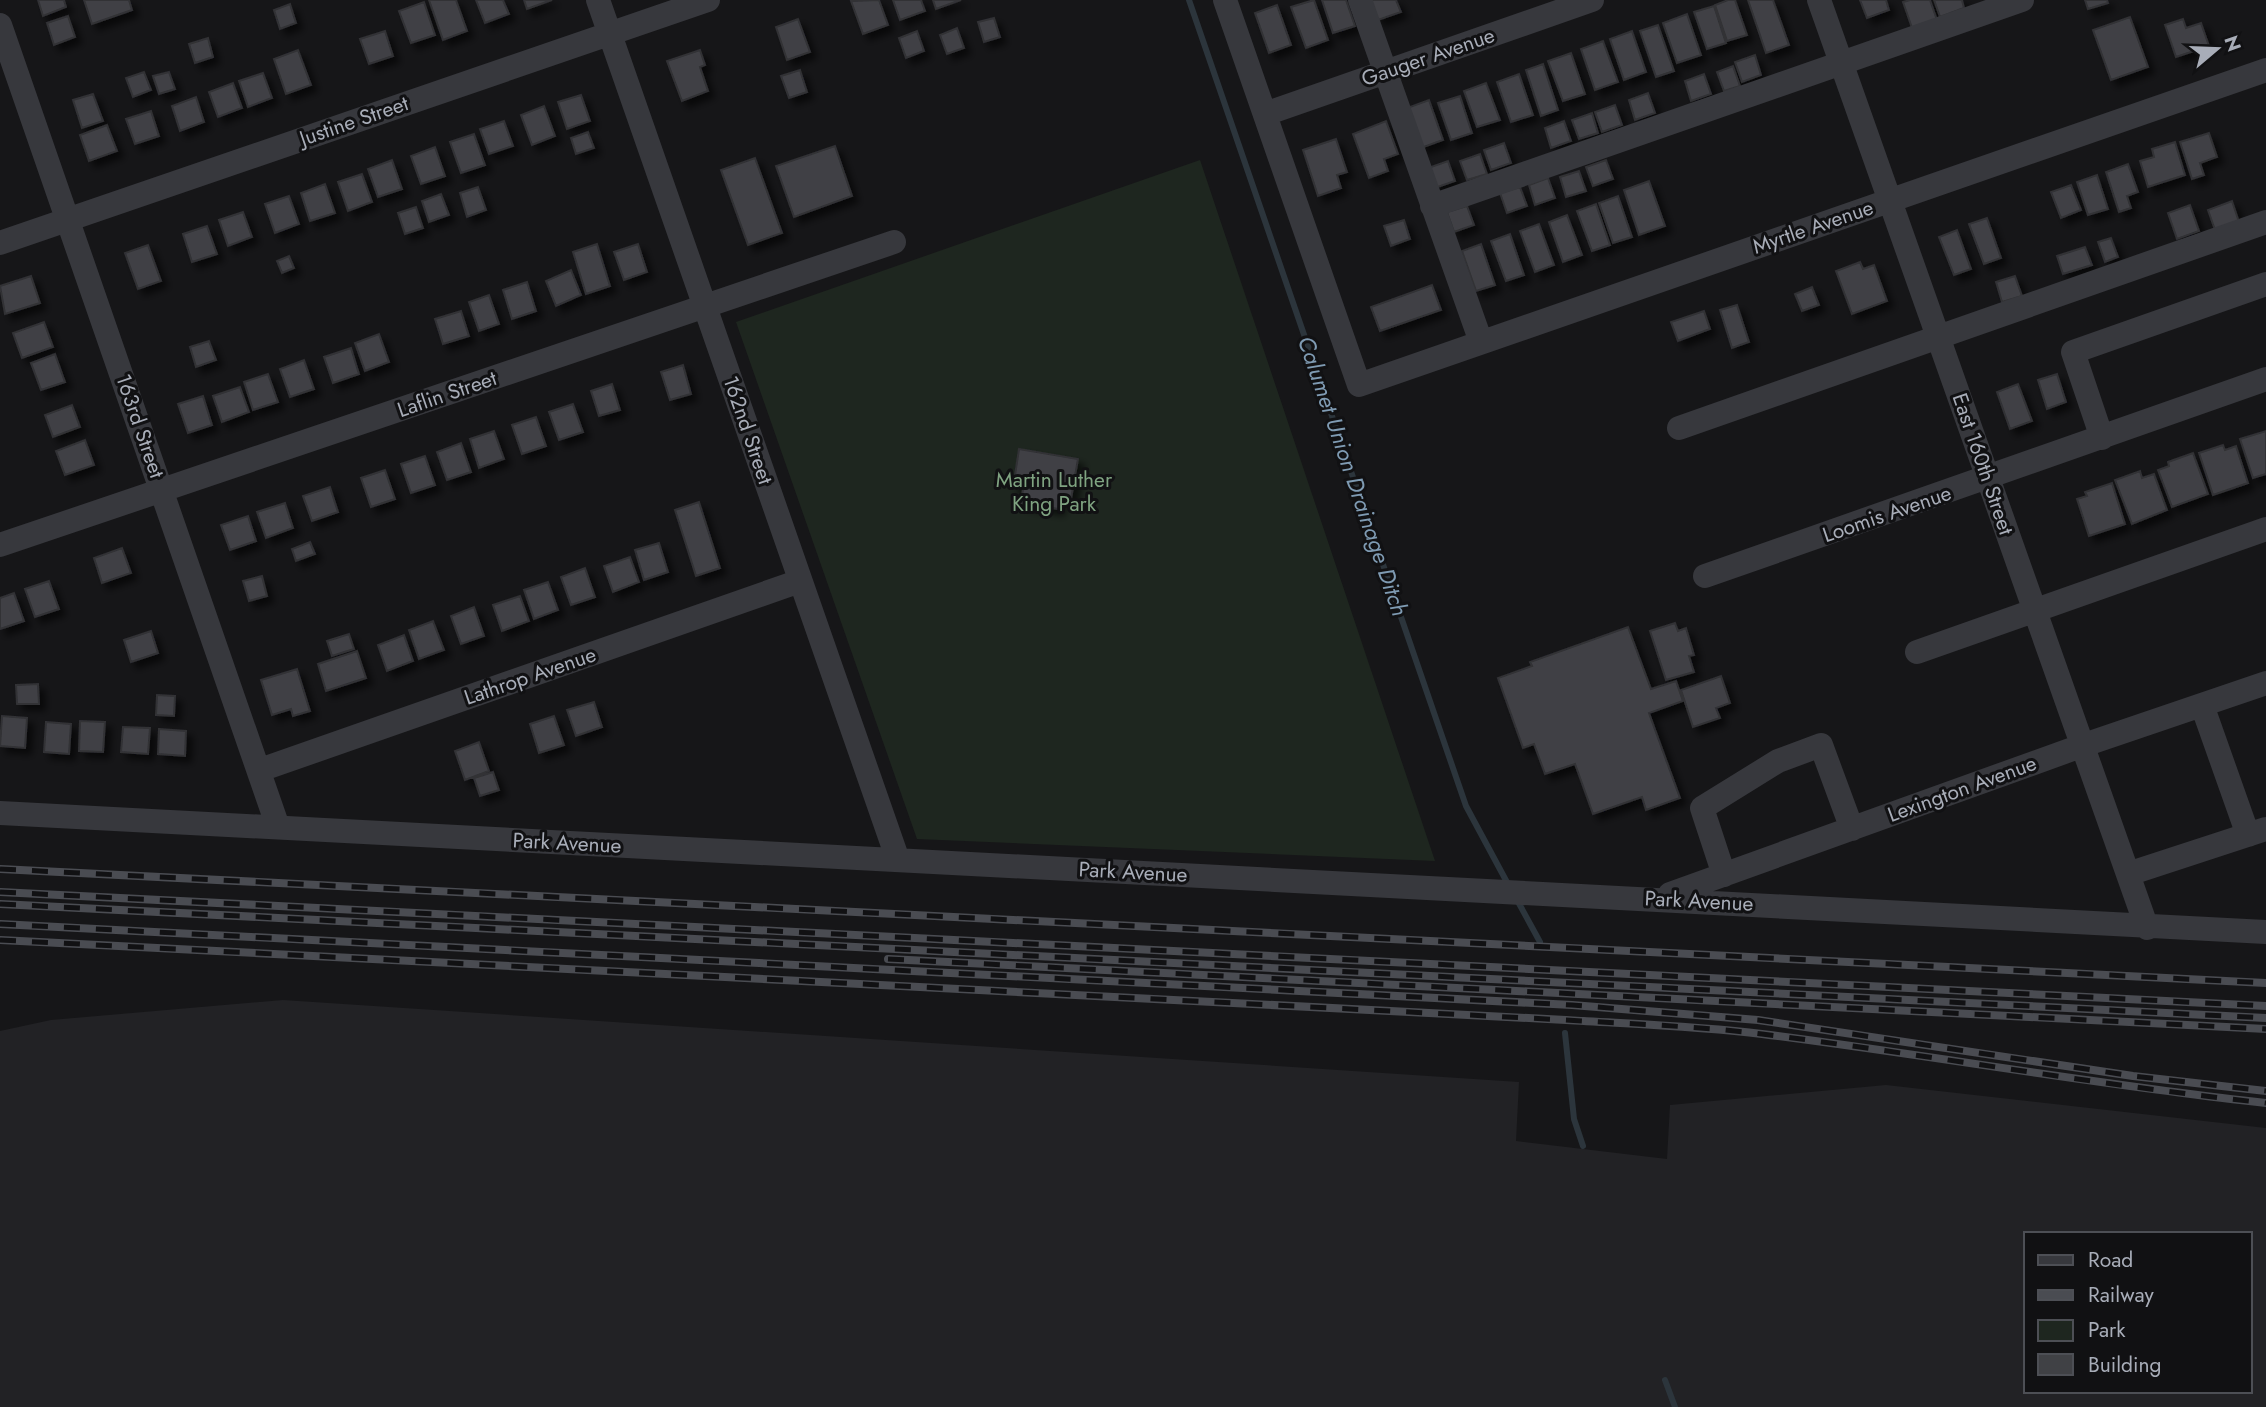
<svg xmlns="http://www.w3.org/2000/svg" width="2266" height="1407" font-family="Jost,sans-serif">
<defs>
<filter id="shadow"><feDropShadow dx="6" dy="6" stdDeviation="3.5" flood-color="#0009"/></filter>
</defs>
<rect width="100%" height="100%" fill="#161618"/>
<!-- built -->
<path fill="#222225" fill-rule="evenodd" d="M283,1000L1519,1082L1516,1141L1667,1159L1670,1105L1886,1085L2266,1128V1407H0V1031L51,1020ZM2026,1234H2250V1391H2026Z"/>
<!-- green -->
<path fill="#1e261f" d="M1200,160L1435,861L917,839L736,322Z"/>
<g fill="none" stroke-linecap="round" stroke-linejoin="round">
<!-- stream -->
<path stroke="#2c353c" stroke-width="6" d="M1189,0L1466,806L1509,886
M1516,898L1540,942
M1565,1033L1574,1119L1583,1146
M1665,1380L1675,1407"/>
</g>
<!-- building -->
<path fill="#404145" stroke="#303034" stroke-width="2" filter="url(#shadow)" d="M38,0H64L66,7L43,16Z
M84,0H129L132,10L92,24Z
M429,0H456L467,31L443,40Z
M476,0H503L509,14L485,23Z
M524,0H552L527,9Z
M879,0L888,25L863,34L851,1Z
M893,0H921L925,11L900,20Z
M933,0H961L936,9Z
M1314,0L1328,40L1306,48L1291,7Z
M1322,0H1346L1355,26L1333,33Z
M1371,0H1396L1401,12L1378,20Z
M1728,0H1735L1747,35L1727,41L1715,5Z
M1748,0H1773L1789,45L1766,53Z
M1860,0H1886L1889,10L1867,18Z
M1910,0H1930L1937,20L1912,28L1903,2Z
M1934,0H1962L1964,8L1940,17Z
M2085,0H2107L2108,3L2088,9Z
M424,2L435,35L411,43L399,11Z
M290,4L296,23L280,29L274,10Z
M1277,5L1291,45L1269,53L1255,13Z
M1714,6L1726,43L1707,49L1694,12Z
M1687,14L1701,55L1677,63L1663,23Z
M68,16L75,37L54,45L47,23Z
M2130,17L2148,67L2111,80L2093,30Z
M994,18L1000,37L984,42L978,22Z
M798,19L810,52L787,60L776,27Z
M2183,19L2186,28L2201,23L2209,46L2176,57L2165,25Z
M1658,25L1674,71L1656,77L1640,31Z
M957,28L964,48L947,54L940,35Z
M385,31L393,56L369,64L360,39Z
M917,31L924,51L906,58L899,38Z
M1632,31L1646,72L1624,80L1610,39Z
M208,38L213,57L195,63L189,44Z
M1603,41L1618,82L1595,90L1581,49Z
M298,50L311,85L286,94L274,59Z
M700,50L705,65L700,67L708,91L682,101L667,61Z
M1571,53L1585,94L1563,101L1548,61Z
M1755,55L1761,75L1742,82L1735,62Z
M1543,64L1558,110L1541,116L1526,70Z
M1733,66L1740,86L1724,91L1717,72Z
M800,70L807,92L789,98L781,76Z
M144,72L151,90L133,97L126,78Z
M169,72L175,89L159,94L153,76Z
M263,73L272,98L248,107L239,81Z
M1519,74L1533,115L1511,122L1497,82Z
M1704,74L1711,94L1691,101L1685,81Z
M233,83L242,108L218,117L209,92Z
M1486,83L1500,120L1477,127L1464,91Z
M1648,93L1655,113L1635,120L1629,100Z
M93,94L103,121L82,128L73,100Z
M581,95L590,121L567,129L558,102Z
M1460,96L1472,133L1451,140L1438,103Z
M196,97L204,122L180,131L172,106Z
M1429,100L1443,140L1421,148L1407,108Z
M1615,105L1622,125L1602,132L1595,112Z
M544,106L555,136L532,145L521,115Z
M151,111L159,136L135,144L126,119Z
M1592,113L1598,133L1579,139L1572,120Z
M504,121L513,146L489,154L480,129Z
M1386,121L1398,154L1384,159L1388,171L1369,178L1353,134Z
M1564,121L1571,141L1551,148L1545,128Z
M107,125L117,151L89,161L80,135Z
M588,132L594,148L576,154L571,138Z
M2209,133L2217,157L2200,163L2204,175L2192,179L2180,142Z
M474,134L485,165L461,173L450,142Z
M1336,139L1347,172L1337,175L1341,188L1318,196L1303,150Z
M2175,142L2185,175L2148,187L2140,161L2154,157L2152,149Z
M1504,143L1511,163L1491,170L1484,150Z
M835,146L852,196L794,217L776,166Z
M435,147L445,176L421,184L411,156Z
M1480,154L1487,174L1467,180L1460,161Z
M755,158L782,233L748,245L721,170Z
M392,160L402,189L378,197L368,169Z
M1606,160L1613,179L1593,186L1586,167Z
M1448,161L1455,181L1435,188L1428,168Z
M2128,164L2138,192L2127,196L2131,208L2119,212L2106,172Z
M1579,171L1586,191L1566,197L1560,177Z
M362,174L372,202L348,211L338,182Z
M2097,175L2108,209L2088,215L2077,182Z
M1548,178L1555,198L1535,205L1529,185Z
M1649,181L1665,226L1639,235L1624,190Z
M325,184L335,213L310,221L301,193Z
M2071,185L2081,210L2061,218L2051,192Z
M478,187L486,210L467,217L460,193Z
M1520,187L1527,206L1507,213L1500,193Z
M441,194L449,215L429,222L422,201Z
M289,196L299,224L275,233L265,204Z
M1618,196L1632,237L1613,243L1599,203Z
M2232,201L2239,222L2215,230L2208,210Z
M1596,204L1610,245L1592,251L1577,211Z
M2190,205L2199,231L2177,239L2168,213Z
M1467,206L1474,225L1454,232L1447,212Z
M416,207L423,228L405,234L398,213Z
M243,212L252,237L228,246L219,220Z
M1567,215L1582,255L1563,262L1549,222Z
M1987,218L2001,258L1984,264L1969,224Z
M1404,220L1410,239L1391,246L1384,226Z
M1539,224L1554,265L1535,272L1520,231Z
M207,226L217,254L192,262L183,234Z
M1957,230L1971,269L1954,275L1939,237Z
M1510,234L1524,275L1506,281L1491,241Z
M2111,238L2118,257L2105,262L2098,242Z
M597,244L610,286L586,294L573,252Z
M638,244L647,272L624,280L614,252Z
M1481,244L1495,285L1476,291L1462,251Z
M148,245L161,281L138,289L125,253Z
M2085,247L2092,265L2063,274L2057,256Z
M289,256L294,268L282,273L277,261Z
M1860,262L1863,269L1874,265L1887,301L1852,314L1836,271Z
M571,270L581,295L556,306L546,281Z
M31,276L40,303L5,314L0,286Z
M2015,276L2022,296L2002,302L1996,282Z
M527,282L536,311L512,319L503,290Z
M1432,285L1441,310L1380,331L1371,307Z
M1812,287L1819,305L1802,311L1795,294Z
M489,295L499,324L479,331L469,302Z
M1737,305L1749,342L1732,348L1720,310Z
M461,311L469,336L443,344L435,319Z
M1704,311L1710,329L1678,341L1671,322Z
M44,322L53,347L22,358L13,333Z
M379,334L389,362L365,371L355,343Z
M209,341L216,360L196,367L190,347Z
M351,348L359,374L333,383L324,357Z
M55,354L65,382L41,390L31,363Z
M304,360L314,389L290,397L280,369Z
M683,365L691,394L670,400L661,372Z
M268,374L278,402L253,410L244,382Z
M2057,374L2066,402L2047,409L2038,380Z
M612,384L620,410L599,416L591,391Z
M2018,384L2032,421L2010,429L1997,392Z
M240,387L249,412L222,422L213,396Z
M203,396L212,425L188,433L178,404Z
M573,404L583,432L559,440L549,412Z
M72,405L80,427L53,437L45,415Z
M536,417L546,446L522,454L512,425Z
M494,431L504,459L479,468L470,439Z
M2266,431V474L2253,478L2240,439Z
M85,440L94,465L65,475L56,451Z
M461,443L471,472L447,480L437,452Z
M2223,445L2225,450L2236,446L2248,483L2213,495L2199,453Z
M1019,449L1078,459L1071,499L1060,497L1058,509L1021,503L1023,489L1013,488Z
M2193,453L2208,494L2172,507L2158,470L2169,466L2168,462Z
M425,456L435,485L411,493L401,464Z
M385,470L395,499L371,507L361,478Z
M2140,471L2142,478L2154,474L2167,510L2132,524L2115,480Z
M2112,483L2125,524L2089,536L2077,499L2087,496L2085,492Z
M330,487L338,512L312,521L303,496Z
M699,502L720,568L696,576L675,510Z
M285,503L293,528L266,538L257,512Z
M248,516L256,541L230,550L221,525Z
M310,542L315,554L296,561L292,549Z
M659,543L668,572L644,580L635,550Z
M122,548L131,573L102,583L94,558Z
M630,557L639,582L613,592L604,566Z
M585,568L595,597L571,605L561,577Z
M262,576L267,596L249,601L243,581Z
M49,581L59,609L35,617L25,589Z
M548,582L558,610L534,619L524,590Z
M14,593L24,621L0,629V598Z
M520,596L529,621L502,631L493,605Z
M474,607L484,636L461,644L451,616Z
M433,621L444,650L419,659L409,630Z
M1675,623L1678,631L1686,628L1694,655L1689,656L1694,672L1666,680L1650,631Z
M1628,627L1651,689L1676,681L1683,701L1649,713L1680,798L1646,810L1642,797L1593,814L1575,764L1545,774L1534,744L1523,748L1498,678L1532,666L1530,662Z
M151,631L158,653L131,662L124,640Z
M349,634L354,649L332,656L327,641Z
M404,635L413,661L387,671L378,645Z
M357,651L366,678L326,691L318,664Z
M297,669L310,711L293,716L291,709L272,715L261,680Z
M1721,676L1730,703L1716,708L1720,718L1693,727L1681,690Z
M38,684L39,704H17L16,685Z
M157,695L175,696L174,716L156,715Z
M594,702L602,727L576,736L567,710Z
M2,716L27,718L25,748L0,746Z
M554,716L564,745L539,753L530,724Z
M80,721L105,722L103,752L79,751Z
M46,722L71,724L69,754L44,752Z
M123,727L150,728L148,754L121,752Z
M159,729L186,731L185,756L158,754Z
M479,742L489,771L465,780L455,751Z
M493,772L499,790L480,796L474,778Z"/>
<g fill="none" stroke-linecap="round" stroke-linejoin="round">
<!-- minor -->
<path stroke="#37383d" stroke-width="24" d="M598,0L898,860
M1225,0L1359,385L2266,70
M1360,0L1481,342
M1819,0L2147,928
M0,25L278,827
M1265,114L1592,0
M1432,206L2022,0
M0,243L708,0
M1679,428L2266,222
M2102,438L2073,352L2266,284
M0,545L894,242
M1705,576L2266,379
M1917,652L2266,529
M2202,705L2248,835
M260,770L800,581
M0,813L2266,932
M2128,874L2266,829
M1724,875L1702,808L1778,761L1821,745L1852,829
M1670,894L2081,746L2266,683"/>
<defs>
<path id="rail" d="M0,869L2266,983
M0,892L2266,1006
M0,904L2266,1018
M0,924L1572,1005L1758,1020L2133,1076L2266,1091
M0,940L1566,1020C1631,1024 1697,1026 1762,1034C1930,1055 2097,1085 2266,1103
M888,959L2266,1029"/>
</defs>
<!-- rail casing -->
<use href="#rail" stroke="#4a4c52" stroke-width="8"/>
<!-- rail -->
<use href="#rail" stroke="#111113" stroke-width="5" stroke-dasharray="16" stroke-linecap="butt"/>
</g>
<g text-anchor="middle" stroke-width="6" stroke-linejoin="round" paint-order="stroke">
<!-- street labels -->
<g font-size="21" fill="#a8adb8" stroke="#111113">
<text transform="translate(1428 57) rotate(-19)" y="7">Gauger Avenue</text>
<text transform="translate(354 121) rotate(-19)" y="7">Justine Street</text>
<text transform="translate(1813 227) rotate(-19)" y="7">Myrtle Avenue</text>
<text transform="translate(447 394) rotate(-19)" y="7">Laflin Street</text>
<text transform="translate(140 426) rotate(71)" y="7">163rd Street</text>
<text transform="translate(748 430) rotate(71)" y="7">162nd Street</text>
<text transform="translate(1983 464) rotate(71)" y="7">East 160th Street</text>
<text transform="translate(1887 514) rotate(-19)" y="7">Loomis Avenue</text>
<text transform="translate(530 676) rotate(-19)" y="7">Lathrop Avenue</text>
<text transform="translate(1962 789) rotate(-20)" y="7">Lexington Avenue</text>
<text transform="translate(567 843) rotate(3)" y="7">Park Avenue</text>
<text transform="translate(1133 872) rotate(3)" y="7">Park Avenue</text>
<text transform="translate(1699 901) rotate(3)" y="7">Park Avenue</text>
</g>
<!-- park labels -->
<g font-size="21" fill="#7fa381" stroke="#111113">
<text x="1054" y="487">Martin Luther<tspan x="1054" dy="24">King Park</tspan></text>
</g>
<!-- water labels -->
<g font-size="23" font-style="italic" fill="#7f9bb3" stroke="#111113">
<text transform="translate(1353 476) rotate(71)" y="8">Calumet Union Drainage Ditch</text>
</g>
</g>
<!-- legend -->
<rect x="2024" y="1232" width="228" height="161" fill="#111113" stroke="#4d4f55" stroke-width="2"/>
<rect x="2038" y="1255" width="35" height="10" fill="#37383d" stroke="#4d4f55" stroke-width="2"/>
<text x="2088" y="1267" font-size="21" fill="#a8adb8">Road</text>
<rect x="2038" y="1290" width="35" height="10" fill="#4a4c52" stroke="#4d4f55" stroke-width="2"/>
<text x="2088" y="1302" font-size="21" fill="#a8adb8">Railway</text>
<rect x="2038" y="1320" width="35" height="21" fill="#1e261f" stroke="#4d4f55" stroke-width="2"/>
<text x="2088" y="1337" font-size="21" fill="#a8adb8">Park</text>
<rect x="2038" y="1354" width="35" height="21" fill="#404145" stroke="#4d4f55" stroke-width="2"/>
<text x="2088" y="1372" font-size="21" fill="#a8adb8">Building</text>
<!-- north arrow -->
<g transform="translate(2217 49) rotate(71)" stroke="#111113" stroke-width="5" paint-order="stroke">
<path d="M0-5L12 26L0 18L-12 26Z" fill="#a8adb8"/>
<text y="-10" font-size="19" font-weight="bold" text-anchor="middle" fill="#a8adb8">N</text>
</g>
</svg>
